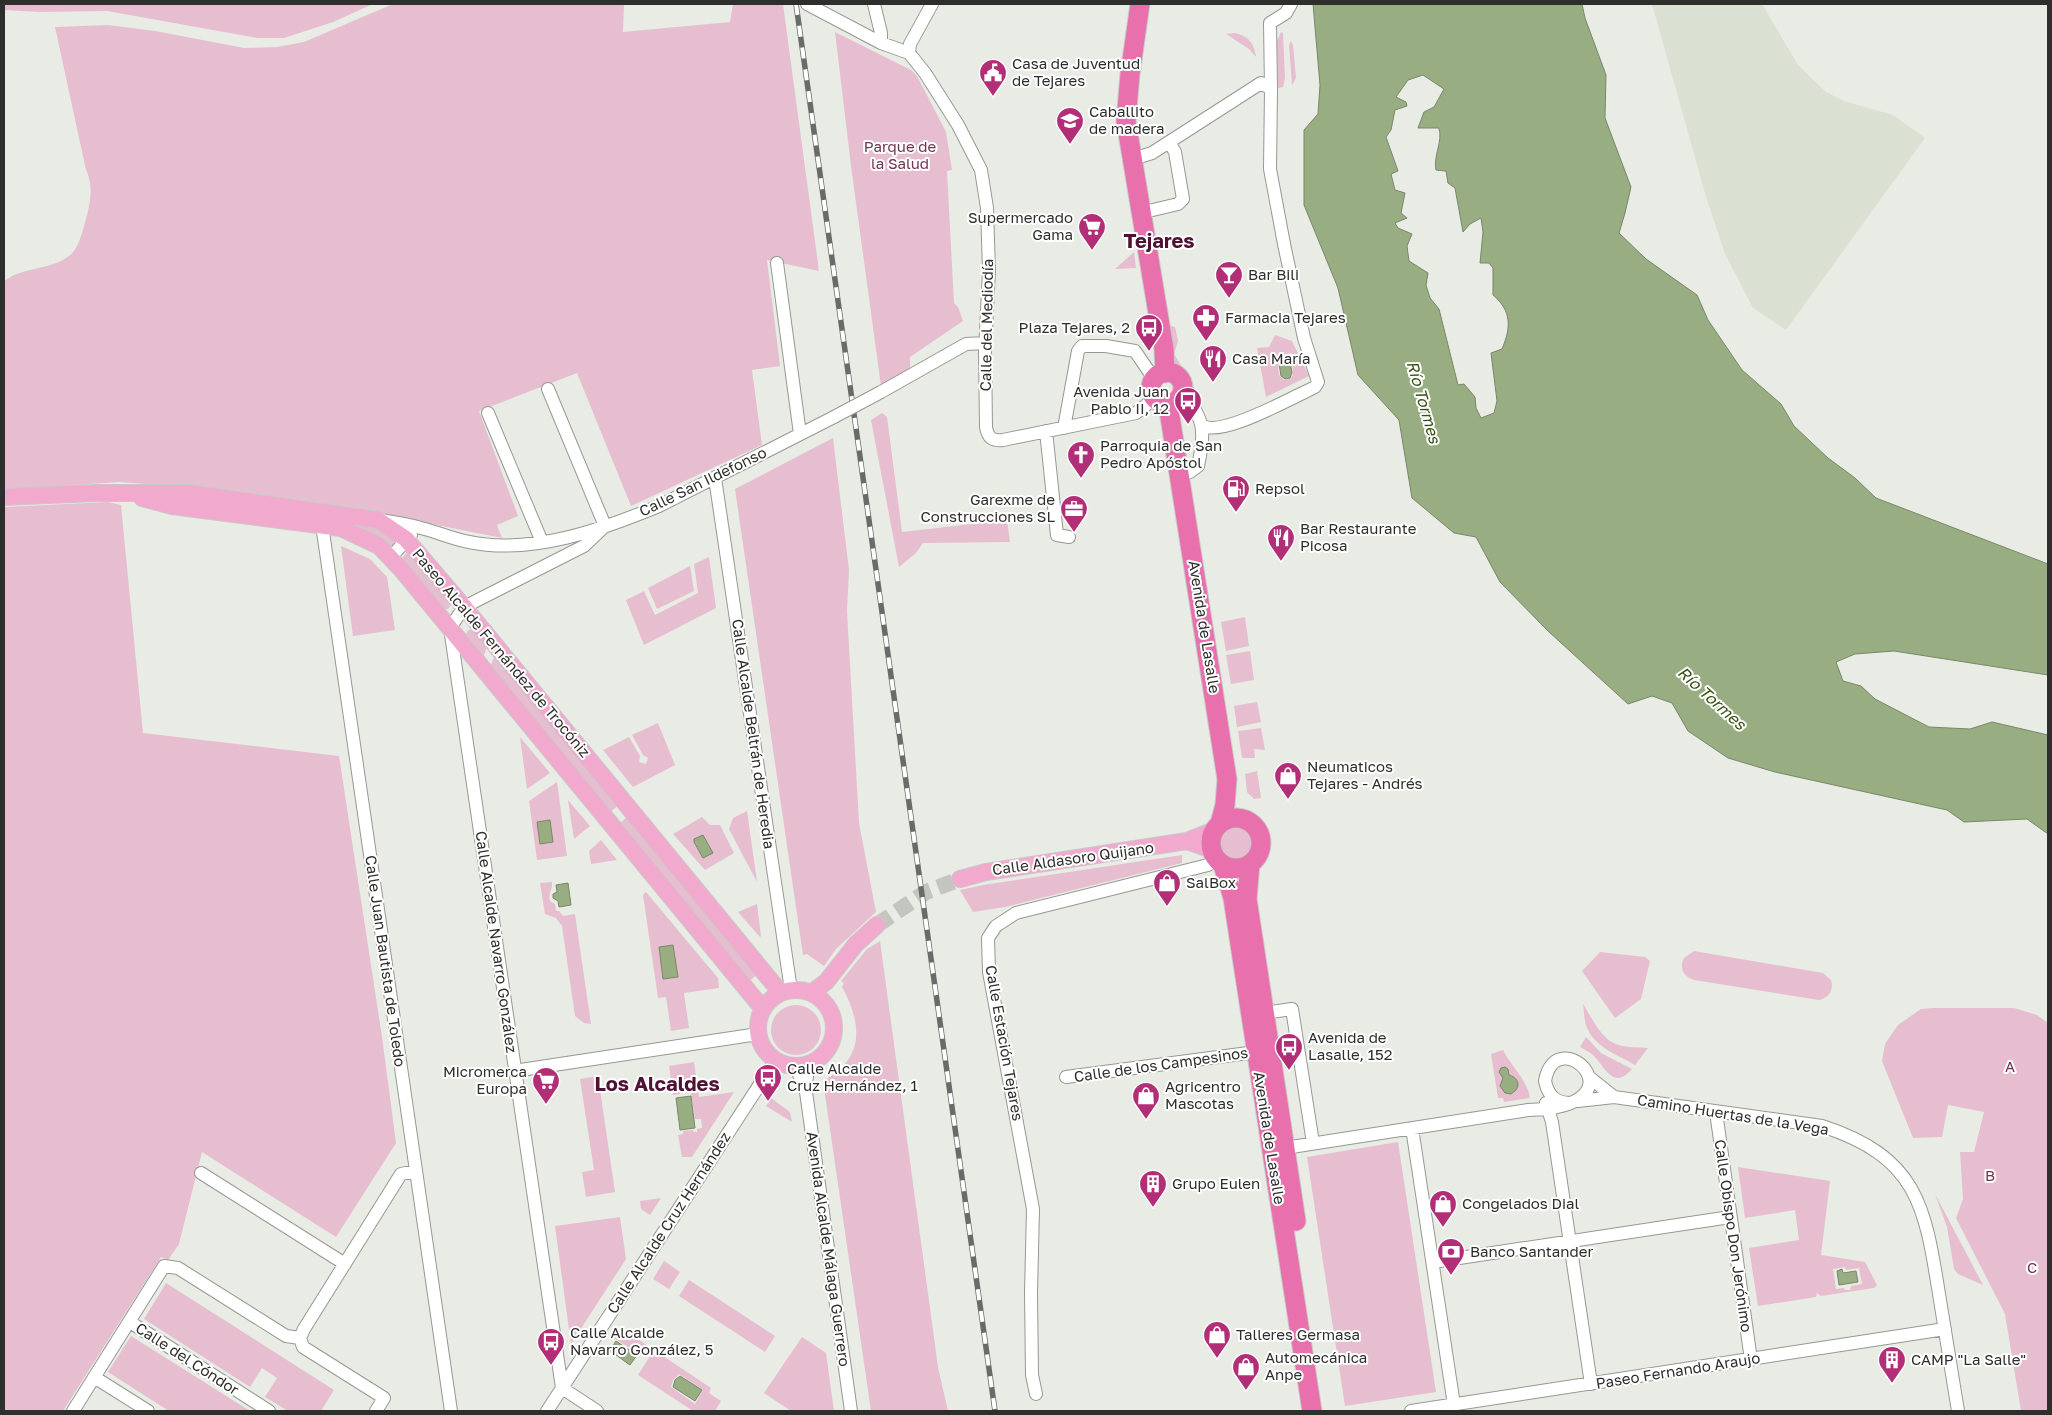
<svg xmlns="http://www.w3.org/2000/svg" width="2052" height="1415" font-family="'Golos Text',sans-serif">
<rect width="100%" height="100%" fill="#e8ece5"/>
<!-- built -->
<path fill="#dae1d3" d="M1652,4H1762L1798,65L1826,92L1844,101L1893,115L1925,138L1786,330L1753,308L1725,254L1706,197Z"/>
<!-- green -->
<path fill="#e6becf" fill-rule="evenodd" d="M4,4H373L333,22L284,38H258L107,11L39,12L4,10Z
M393,4H624L623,32L730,22L733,4H783L819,271L767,260L780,366L752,370L762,445L631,506L577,373L479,411L518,516L497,525L502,538L401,518L187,487L119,482L4,490V281C8,279 12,275 17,274C35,267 61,267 74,251C81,241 84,226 87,215C91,199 93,185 86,170L55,27L108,25L155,31L244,48L277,47L304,42Z
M835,32L911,70L917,76L946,132L952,170L947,171L954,303L958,307L963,321L910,357V369L881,386L851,166Z
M1281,32L1283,33L1285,78L1283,87L1278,88L1277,41Z
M1234,33C1248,35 1254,43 1256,57L1249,49L1226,34Z
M1291,41L1293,45L1296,78L1292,85L1289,45Z
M1134,252L1136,268L1115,269Z
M1168,325L1175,327L1178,341L1174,354L1194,387L1201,408L1191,392L1189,378L1177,367L1174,361Z
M1275,335L1292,341L1309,376L1266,397L1257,348L1269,347ZM1292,353L1293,375L1290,379L1284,380L1279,375L1277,356Z
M882,413L887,417L902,532L1007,520L1010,542L923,543L916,553L899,567L871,420Z
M833,438L849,570L847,611L859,823L876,912L836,949L824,966L807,954L803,955L735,489Z
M108,502L121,505L143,733L339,756L382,1037L396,1143L336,1237L202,1152L179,1244L168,1260L161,1257L63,1411H4V507Z
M347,522L377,528L395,539L394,545L391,547Z
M341,546L370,559L387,577L395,630L353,636Z
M408,553L452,602L449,608L445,610L402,559L405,554Z
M709,557L716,608L644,645L626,600L644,591L655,615L698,593L694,564Z
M690,566L694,591L657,609L648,588Z
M1245,617L1249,646L1226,651L1221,622Z
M475,629L488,644L482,661L465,637L468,630Z
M1250,651L1254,680L1231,684L1226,655Z
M496,652L620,804L608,814L489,670Z
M1257,702L1261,722L1237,727L1234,706Z
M658,723L675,765L633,787L603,750L629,737L640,756L639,762L646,764L648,758L643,755L632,735Z
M1261,728L1265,750L1254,749L1255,758H1242L1238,731Z
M520,737L550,773L527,789Z
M1257,771L1261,798L1254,799L1247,792L1245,774Z
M557,782L567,856L537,860L529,801Z
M568,800L590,826L574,839Z
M747,811L757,882L729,829L733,818Z
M629,815L759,973L747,983L618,825Z
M702,817L710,825H720L734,853L705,870L673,834Z
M1220 843a16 16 0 1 1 32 0a16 16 0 1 1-32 0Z
M601,840L617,860L591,864L589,851Z
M1182,855V863L1005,907L973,912L960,890L983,885Z
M552,882C553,889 548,893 550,901L555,904L556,911H559L563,916L575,914L591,1024L584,1023L575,1016L562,926L556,918L545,914L540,883Z
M646,892L718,978L719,988L684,993L689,1028L671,1031L666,997L658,998L643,895Z
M757,904L761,936L760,937L738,912Z
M880,941L938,1367L948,1411H871L823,1081C864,1059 863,1025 842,987L844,983L841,981L867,949Z
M1694,951L1823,973L1831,980C1834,990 1829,998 1819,1000L1694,980C1683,976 1679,968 1684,958Z
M1600,952L1645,957L1650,961L1641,999L1615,1018L1582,971Z
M1583,1004C1591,1016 1601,1039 1616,1044C1625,1048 1638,1047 1648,1048L1635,1065C1618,1055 1596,1048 1587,1028C1584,1021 1584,1011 1583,1004Z
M771 1030a25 25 0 1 1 50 0a25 25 0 1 1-50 0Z
M1933,1008H2014L2037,1015L2048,1023V1411H2021L2005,1314L1956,1218L1963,1199L1960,1152H1974L1984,1112L1948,1105L1942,1137L1913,1138L1882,1061L1885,1044L1898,1025L1921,1009Z
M1586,1037L1601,1053L1632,1069C1614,1090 1606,1069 1594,1056C1590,1052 1585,1050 1580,1047Z
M1503,1050C1511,1066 1528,1081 1530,1098L1504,1102L1503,1098H1498L1491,1054Z
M694,1062L699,1097L734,1092L692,1157H682L678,1135L683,1134V1131L693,1130L694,1132H697V1129L702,1128L701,1119H695L691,1092L686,1093L685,1090L680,1091V1094L673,1095L669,1066Z
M598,1076L615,1192L586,1197L582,1172L594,1170L580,1079Z
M771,1098L790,1112L792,1122L766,1106Z
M1398,1142L1436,1392L1345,1406L1307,1157Z
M1738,1167L1830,1181L1821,1255L1865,1262L1877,1285L1874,1288L1821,1296L1817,1293L1816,1297L1758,1306L1749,1248L1799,1240L1795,1210L1745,1218ZM1845,1267L1846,1270L1859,1268L1862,1284L1851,1286L1850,1290H1845L1844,1288L1836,1289L1833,1269Z
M1935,1194L1983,1285L1958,1274L1954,1269L1947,1227Z
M661,1198L650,1215L641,1209L640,1201Z
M620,1217L626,1259L571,1344L555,1226Z
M664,1261L680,1272L669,1289L653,1279Z
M689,1280L775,1336L765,1352L679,1296Z
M166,1283L334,1390L321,1411H288L265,1397L277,1378L262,1368L250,1387L144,1319Z
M621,1328L648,1346L642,1356L614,1338Z
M131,1336L250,1411H169L108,1372Z
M802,1337L826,1353L834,1411H791L764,1393Z
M654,1350L711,1388L709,1393L721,1401L715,1411H693L638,1375ZM679,1374L703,1390L695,1404L671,1387L673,1380Z"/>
<!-- water -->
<path fill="#99ad83" stroke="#798769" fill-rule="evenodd" d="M1313,4H1582L1585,18L1606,75L1605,118L1631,187L1625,213L1619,233L1646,259L1697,295L1708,320L1742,370L1781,404L1794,426L1828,458L1855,478L1876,498L2048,564V675L1894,651L1855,654L1836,662L1843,681L1861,686L1875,699L1929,727L1970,729L1992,722L2048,735V834L2027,819L1964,822L1947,810L1775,772L1728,758L1688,731L1672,703L1652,696L1628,704L1548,631L1500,582L1476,537L1454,533L1412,498L1399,420L1358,375L1338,288L1304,205V130L1318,114L1320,85ZM1423,75L1444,89L1434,107L1424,112L1418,128H1439C1443,142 1433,156 1436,170L1446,171L1448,183L1455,188L1463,232L1470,224L1481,218L1483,232L1480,263H1489L1493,268V295C1512,311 1511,328 1502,349L1491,353L1497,401L1494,413L1481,418L1476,408L1475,397L1464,384L1458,385L1439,309L1430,298L1426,285L1428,273L1409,261L1407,246L1412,234L1398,228L1395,223L1407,218L1401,213L1405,193L1395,190L1391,174L1398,171L1386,137L1391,130L1395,110L1407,106L1406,102L1396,97L1408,80Z
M1289,355L1292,373L1290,378L1285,379L1281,376L1278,357Z
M550,820L553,842L540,844L537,822Z
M703,835L713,853L703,858L694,842V839Z
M568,883L571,905L559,907L558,901L553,898V894L557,892L556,885Z
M673,945L678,977L663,979L659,947Z
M1505,1067L1508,1069L1509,1075C1516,1077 1521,1083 1516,1090L1511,1094L1505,1093L1500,1086L1503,1078L1499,1072L1501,1068Z
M691,1096L695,1128L680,1130L676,1098Z
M1842,1269L1843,1273L1856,1271L1858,1282L1839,1285L1837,1271Z
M616,1341L637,1355L630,1365L616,1355L613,1356L610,1351Z
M680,1376L702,1390L695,1401L673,1387L675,1380Z"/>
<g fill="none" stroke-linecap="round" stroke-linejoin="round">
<!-- major-tunnel -->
<path stroke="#c3c6c0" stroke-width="16" stroke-dasharray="16 8" stroke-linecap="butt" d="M877,925L926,892L960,879"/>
<defs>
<path id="minor" d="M807,4L881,43L909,53L925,73L958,125L981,170L987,208L989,270L985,352L986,427C988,438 992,441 1003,440L1136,413L1155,398
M874,4L881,33V43
M909,53L910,44L932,4
M1271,89L1270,23L1286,13L1291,4
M1133,159L1152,153L1261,83L1271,89L1270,169L1284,244L1304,338L1318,382L1315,387L1305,392C1285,401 1219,438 1202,425
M1140,213L1178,204L1183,199L1175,152L1169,142
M777,263L800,434
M548,389L605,526
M881,392L966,344L985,343
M488,413L542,542
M1064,428L1078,351L1082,346H1106L1135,351L1154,379
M1046,431L1057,535L1069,537
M1180,474L1190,472L1198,466C1206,430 1204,420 1183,391
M715,478L791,990
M321,518L451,1411
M380,520C394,522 407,524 421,528C437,532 453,539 469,542C531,555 601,530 659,506L834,417
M391,557L411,535
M1264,1013L1292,1009L1313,1143
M796,1067L806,1092L851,1411
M514,1071L758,1034
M1066,1077L1256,1052
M1589,1077L1614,1097
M805,1088L809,1065
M1578,1101L1614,1097L1822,1126C1917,1157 1925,1205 1939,1294C1945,1333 1952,1372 1958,1411
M1546,1103L1552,1122L1591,1384
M1716,1112L1751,1360
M1412,1128L1454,1405
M1285,1148L1528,1110C1649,1107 1556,1018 1545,1081C1548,1095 1555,1103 1570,1103
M201,1173L345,1264
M1433,1262L1730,1217
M130,1322L269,1411
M300,1338L304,1329L401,1174L416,1171
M94,1377L148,1411
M562,1388L450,628L464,607L584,546L605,526
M562,1388L597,1411
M1036,1394L1032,1375L1031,1293L1033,1209L989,972L988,938L996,926L1016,913L1208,865L1216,859
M73,1411L164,1266L178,1268L286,1336L300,1338L303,1347L384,1398L376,1411
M547,1411L775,1061
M1411,1411L1945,1329"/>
<path id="major" d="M4,497L96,493H188L378,520L406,539L464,607L781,993
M142,498L172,506L341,528L379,546L401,569L763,1009
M1187,841L1212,850
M960,879L986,872L1187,841L1215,830
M758 1028a38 38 0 1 1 76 0a38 38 0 1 1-76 0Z
M811,993L826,982L856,944L877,925"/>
<path id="highway" d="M1140,4L1130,74L1126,121L1164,349L1165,373
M1151 388a16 16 0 1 1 32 0a16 16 0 1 1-32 0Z
M1168,404L1227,779L1225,805L1220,824
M1211 843a25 25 0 1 1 50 0a25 25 0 1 1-50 0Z
M1250,864L1247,899L1296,1221
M1223,865L1233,898L1240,944L1312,1411"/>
</defs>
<!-- minor casing -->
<use href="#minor" stroke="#959992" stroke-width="14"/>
<!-- major casing -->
<use href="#major" stroke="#c9c9c8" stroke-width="18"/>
<!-- highway casing -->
<use href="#highway" stroke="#c9c9c8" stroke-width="21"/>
<!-- minor -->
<use href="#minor" stroke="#fff" stroke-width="12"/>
<!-- major -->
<use href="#major" stroke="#f1a9cd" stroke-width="16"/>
<!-- highway -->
<use href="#highway" stroke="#e870ac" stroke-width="19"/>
<defs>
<path id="rail" d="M796,4L995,1411"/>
</defs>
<!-- rail casing -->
<use href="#rail" stroke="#696b67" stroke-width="5.5"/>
<!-- rail -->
<use href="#rail" stroke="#fff" stroke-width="4" stroke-dasharray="11" stroke-linecap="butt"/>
<defs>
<path id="minor-bridge" d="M834,417L881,392"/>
</defs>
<!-- minor-bridge casing -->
<use href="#minor-bridge" stroke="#959992" stroke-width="14" stroke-linecap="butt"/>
<!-- minor-bridge -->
<use href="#minor-bridge" stroke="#fff" stroke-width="12"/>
</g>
<!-- icons -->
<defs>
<symbol id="civic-pin" viewBox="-11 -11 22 30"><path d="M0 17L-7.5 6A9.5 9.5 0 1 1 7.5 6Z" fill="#b22f78" stroke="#fff"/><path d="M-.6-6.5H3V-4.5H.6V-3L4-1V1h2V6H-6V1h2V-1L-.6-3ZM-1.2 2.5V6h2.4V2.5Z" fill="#fff"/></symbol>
<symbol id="school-pin" viewBox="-11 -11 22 30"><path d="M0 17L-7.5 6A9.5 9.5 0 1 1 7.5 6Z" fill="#b22f78" stroke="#fff"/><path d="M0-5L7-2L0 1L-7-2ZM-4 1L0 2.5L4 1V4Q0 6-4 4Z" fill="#fff"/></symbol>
<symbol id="supermarket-pin" viewBox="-11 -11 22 30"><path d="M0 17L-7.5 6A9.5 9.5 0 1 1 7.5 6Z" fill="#b22f78" stroke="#fff"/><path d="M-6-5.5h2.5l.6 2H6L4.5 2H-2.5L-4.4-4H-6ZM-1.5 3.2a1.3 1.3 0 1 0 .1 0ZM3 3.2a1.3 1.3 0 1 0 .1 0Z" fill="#fff"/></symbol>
<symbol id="bar-pin" viewBox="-11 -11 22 30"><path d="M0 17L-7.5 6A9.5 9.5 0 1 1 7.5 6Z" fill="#b22f78" stroke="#fff"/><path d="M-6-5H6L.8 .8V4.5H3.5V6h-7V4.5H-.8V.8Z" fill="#fff"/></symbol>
<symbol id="pharmacy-pin" viewBox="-11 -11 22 30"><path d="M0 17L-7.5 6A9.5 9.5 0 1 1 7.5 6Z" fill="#b22f78" stroke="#fff"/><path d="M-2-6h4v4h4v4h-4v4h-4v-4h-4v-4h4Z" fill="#fff"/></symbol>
<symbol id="bus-pin" viewBox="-11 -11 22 30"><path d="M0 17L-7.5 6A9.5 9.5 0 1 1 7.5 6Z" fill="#b22f78" stroke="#fff"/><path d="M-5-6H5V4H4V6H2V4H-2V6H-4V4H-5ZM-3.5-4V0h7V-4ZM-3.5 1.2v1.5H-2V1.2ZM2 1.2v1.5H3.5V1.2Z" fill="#fff"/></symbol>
<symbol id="restaurant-pin" viewBox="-11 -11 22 30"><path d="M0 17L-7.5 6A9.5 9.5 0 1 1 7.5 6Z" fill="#b22f78" stroke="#fff"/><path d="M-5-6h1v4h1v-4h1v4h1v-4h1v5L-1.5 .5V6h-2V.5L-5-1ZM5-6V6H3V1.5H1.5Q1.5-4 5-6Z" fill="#fff"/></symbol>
<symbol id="church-pin" viewBox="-11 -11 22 30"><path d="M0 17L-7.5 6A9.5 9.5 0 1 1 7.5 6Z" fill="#b22f78" stroke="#fff"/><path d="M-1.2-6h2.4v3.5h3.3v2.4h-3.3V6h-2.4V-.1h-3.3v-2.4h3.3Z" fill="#fff"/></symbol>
<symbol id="fuel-pin" viewBox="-11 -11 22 30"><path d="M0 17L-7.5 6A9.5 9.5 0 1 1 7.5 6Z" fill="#b22f78" stroke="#fff"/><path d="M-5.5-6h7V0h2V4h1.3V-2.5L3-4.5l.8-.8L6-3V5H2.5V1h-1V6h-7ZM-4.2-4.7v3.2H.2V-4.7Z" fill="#fff"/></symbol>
<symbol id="office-pin" viewBox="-11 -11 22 30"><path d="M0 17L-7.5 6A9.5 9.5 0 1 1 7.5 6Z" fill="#b22f78" stroke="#fff"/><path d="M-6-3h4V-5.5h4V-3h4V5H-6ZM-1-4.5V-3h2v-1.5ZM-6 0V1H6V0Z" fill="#fff"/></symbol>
<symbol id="shop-pin" viewBox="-11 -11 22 30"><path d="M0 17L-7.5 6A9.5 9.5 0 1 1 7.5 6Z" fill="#b22f78" stroke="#fff"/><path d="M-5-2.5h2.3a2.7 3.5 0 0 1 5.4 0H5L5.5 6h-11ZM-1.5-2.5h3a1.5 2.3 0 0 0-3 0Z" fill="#fff"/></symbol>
<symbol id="building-pin" viewBox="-11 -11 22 30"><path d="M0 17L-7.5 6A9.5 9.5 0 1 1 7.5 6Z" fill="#b22f78" stroke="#fff"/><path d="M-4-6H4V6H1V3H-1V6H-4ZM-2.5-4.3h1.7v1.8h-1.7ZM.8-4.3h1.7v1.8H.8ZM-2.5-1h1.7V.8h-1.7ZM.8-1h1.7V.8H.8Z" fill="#fff"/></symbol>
<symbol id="bank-pin" viewBox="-11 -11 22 30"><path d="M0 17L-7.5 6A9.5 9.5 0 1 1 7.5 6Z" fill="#b22f78" stroke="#fff"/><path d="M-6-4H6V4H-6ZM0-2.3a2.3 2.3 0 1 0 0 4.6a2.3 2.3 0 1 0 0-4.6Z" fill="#fff"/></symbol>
</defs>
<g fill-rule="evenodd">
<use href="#civic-pin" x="977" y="57" width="32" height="43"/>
<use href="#school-pin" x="1054" y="105" width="32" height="43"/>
<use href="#supermarket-pin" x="1076" y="211" width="32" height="43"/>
<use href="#bar-pin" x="1213" y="259" width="32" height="43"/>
<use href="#pharmacy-pin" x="1190" y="302" width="32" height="43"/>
<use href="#bus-pin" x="1133" y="312" width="32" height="43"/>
<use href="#restaurant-pin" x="1197" y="343" width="32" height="43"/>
<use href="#bus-pin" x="1172" y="385" width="32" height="43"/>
<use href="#church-pin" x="1065" y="439" width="32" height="43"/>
<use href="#fuel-pin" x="1220" y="473" width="32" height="43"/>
<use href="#office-pin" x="1058" y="493" width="32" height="43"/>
<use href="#restaurant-pin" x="1265" y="522" width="32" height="43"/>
<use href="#shop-pin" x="1272" y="760" width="32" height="43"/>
<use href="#shop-pin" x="1151" y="867" width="32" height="43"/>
<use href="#bus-pin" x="1273" y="1031" width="32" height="43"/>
<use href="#bus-pin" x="752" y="1062" width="32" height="43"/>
<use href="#supermarket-pin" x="530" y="1065" width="32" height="43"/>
<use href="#shop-pin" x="1130" y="1080" width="32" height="43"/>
<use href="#building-pin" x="1137" y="1168" width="32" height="43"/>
<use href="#shop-pin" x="1427" y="1188" width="32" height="43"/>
<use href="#bank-pin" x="1435" y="1236" width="32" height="43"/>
<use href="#shop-pin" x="1201" y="1319" width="32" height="43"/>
<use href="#bus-pin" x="535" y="1326" width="32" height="43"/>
<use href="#building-pin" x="1876" y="1344" width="32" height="43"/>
<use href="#shop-pin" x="1230" y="1351" width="32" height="43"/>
</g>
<g text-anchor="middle" stroke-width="4" stroke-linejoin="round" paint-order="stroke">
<!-- poi labels -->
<g font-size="15" fill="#2e2f2c" stroke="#fff" text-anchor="start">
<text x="1012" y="69">Casa de Juventud<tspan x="1012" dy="17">de Tejares</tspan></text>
<text x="1089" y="117">Caballito<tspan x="1089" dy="17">de madera</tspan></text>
<text x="1073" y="223" text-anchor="end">Supermercado<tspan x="1073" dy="17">Gama</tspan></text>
<text x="1248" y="280">Bar Bili</text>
<text x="1225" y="323">Farmacia Tejares</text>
<text x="1130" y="333" text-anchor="end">Plaza Tejares, 2</text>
<text x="1232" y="364">Casa María</text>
<text x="1169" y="397" text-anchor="end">Avenida Juan<tspan x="1169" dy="17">Pablo II, 12</tspan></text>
<text x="1100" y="451">Parroquia de San<tspan x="1100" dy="17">Pedro Apóstol</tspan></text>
<text x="1255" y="494">Repsol</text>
<text x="1055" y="505" text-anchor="end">Garexme de<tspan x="1055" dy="17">Construcciones SL</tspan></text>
<text x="1300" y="534">Bar Restaurante<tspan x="1300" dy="17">Picosa</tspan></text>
<text x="1307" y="772">Neumaticos<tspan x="1307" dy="17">Tejares - Andrés</tspan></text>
<text x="1186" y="888">SalBox</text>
<text x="1308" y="1043">Avenida de<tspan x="1308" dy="17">Lasalle, 152</tspan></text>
<text x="787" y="1074">Calle Alcalde<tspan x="787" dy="17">Cruz Hernández, 1</tspan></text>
<text x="527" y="1077" text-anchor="end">Micromerca<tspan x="527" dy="17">Europa</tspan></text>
<text x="1165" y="1092">Agricentro<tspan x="1165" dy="17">Mascotas</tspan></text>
<text x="1172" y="1189">Grupo Eulen</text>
<text x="1462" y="1209">Congelados Dial</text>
<text x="1470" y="1257">Banco Santander</text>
<text x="570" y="1338">Calle Alcalde<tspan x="570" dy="17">Navarro González, 5</tspan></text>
<text x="1236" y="1340">Talleres Germasa</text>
<text x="1265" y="1363">Automecánica<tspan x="1265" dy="17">Anpe</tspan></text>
<text x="1911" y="1365">CAMP "La Salle"</text>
</g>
<!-- park labels -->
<g font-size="15" fill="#703351" stroke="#fff">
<text x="900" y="152">Parque de<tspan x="900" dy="17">la Salud</tspan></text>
<text x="2010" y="1072">A</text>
<text x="1990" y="1181">B</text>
<text x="2032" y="1273">C</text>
</g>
<!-- street labels -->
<g font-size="15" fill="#2e2f2c" stroke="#fff">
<text transform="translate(987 325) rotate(-89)" y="5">Calle del Mediodía</text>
<text transform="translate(703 482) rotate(-26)" y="5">Calle San Ildefonso</text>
<text transform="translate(1204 627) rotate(81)" y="5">Avenida de Lasalle</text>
<text transform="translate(501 653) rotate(50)" y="5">Paseo Alcalde Fernández de Trocóniz</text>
<text transform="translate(753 734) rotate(82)" y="5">Calle Alcalde Beltrán de Heredia</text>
<text transform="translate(1073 859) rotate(-8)" y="5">Calle Aldasoro Quijano</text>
<text transform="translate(496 942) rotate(82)" y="5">Calle Alcalde Navarro González</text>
<text transform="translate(385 961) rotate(82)" y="5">Calle Juan Bautista de Toledo</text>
<text transform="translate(1004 1043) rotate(80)" y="5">Calle Estación Tejares</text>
<text transform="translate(1161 1065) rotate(-8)" y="5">Calle de los Campesinos</text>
<text transform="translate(1733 1115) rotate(9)" y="5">Camino Huertas de la Vega</text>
<text transform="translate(1269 1138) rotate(81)" y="5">Avenida de Lasalle</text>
<text transform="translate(669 1223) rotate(-57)" y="5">Calle Alcalde Cruz Hernández</text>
<text transform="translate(1733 1236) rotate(82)" y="5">Calle Obispo Don Jerónimo</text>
<text transform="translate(828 1249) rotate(82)" y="5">Avenida Alcalde Málaga Guerrero</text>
<text transform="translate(187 1359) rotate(33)" y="5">Calle del Cóndor</text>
<text transform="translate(1678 1371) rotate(-9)" y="5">Paseo Fernando Araujo</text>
</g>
<!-- water labels -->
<g font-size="16" font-style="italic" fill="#395214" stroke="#fff">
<text transform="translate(1424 402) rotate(74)" y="6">Río Tormes</text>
<text transform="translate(1712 698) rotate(42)" y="6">Río Tormes</text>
</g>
<!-- district labels -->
<g font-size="20" font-weight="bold" fill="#501234" stroke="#fff">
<text x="1159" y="248">Tejares</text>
<text x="657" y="1091">Los Alcaldes</text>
</g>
</g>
<!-- border -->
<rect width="2052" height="1415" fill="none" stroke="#2e2f2c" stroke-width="10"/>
</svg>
